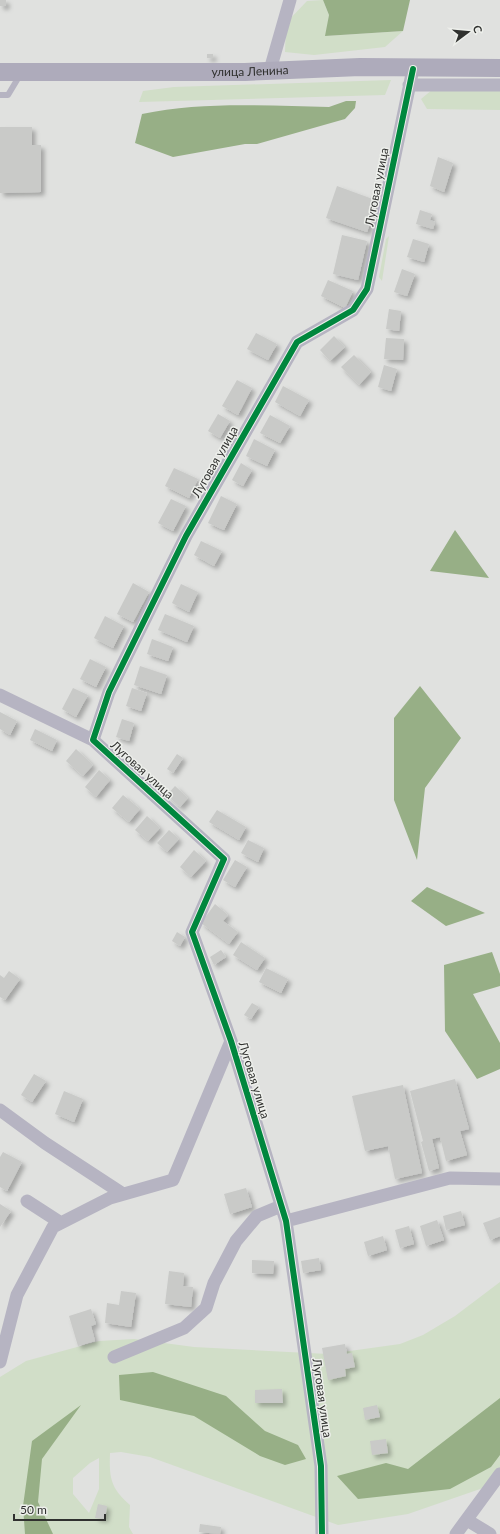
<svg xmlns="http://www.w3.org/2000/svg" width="500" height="1534" font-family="Lato,sans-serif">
<defs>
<filter id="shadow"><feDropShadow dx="3.5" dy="3.5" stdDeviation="2" flood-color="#0004"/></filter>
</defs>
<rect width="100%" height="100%" fill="#e0e1df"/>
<!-- green -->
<path fill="#d1dec8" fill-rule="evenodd" d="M323,0L329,15L326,36L403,31L385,47L314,55L285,52L286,23L307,1Z
M391,80L385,95L139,102L143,91L174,87Z
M433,89L500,90V110L427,109L421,99Z
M389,236L382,281L379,277L386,239Z
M500,1282V1480L483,1488L408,1514L338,1525L150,1457L121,1452L110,1453C109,1479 111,1488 130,1505L129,1527L133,1534H0V1377L26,1361L99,1341L134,1339L194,1347L328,1354L400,1344L423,1335L455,1316ZM99,1458V1489L89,1513L73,1494V1478L90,1463Z"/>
<!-- water -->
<path fill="#97af86" d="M323,0H410L403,31L325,36L329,15Z
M346,101H356L355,108L345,119L257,144H245L173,157L135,143L142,114C202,101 268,106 329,107Z
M455,530L489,578L430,571Z
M420,686L461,738L425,788L417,860L394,800V718Z
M427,887L485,913L446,926L411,901Z
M492,952L500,974V986L473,994L500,1043V1069L477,1079L445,1031L444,965Z
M153,1372L226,1396L265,1431L298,1445L306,1459L285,1465L260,1456L194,1416L120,1400L119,1375Z
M500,1398V1455L491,1467L450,1489L358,1499L337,1476L386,1463L408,1469Z
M81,1405L42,1459L38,1502L53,1534H25L23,1506L32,1441Z"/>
<!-- building -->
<path fill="#c9cac8" filter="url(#shadow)" d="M0,0H6V6H0Z
M207,54H213V58H207Z
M0,127H32V145H41V192L0,193Z
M438,157L453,163L444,192L430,186Z
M337,186L378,201L367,232L326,218Z
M420,210L432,214L430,220L435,222L433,229L416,224Z
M342,235L367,241L358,280L333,274Z
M413,239L429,244L424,262L407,257Z
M402,269L415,274L407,296L394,292Z
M328,280L353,291L345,308L321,296Z
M389,309L401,311L399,331L386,329Z
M256,333L277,344L268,360L247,349Z
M334,336L345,347L330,361L320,350Z
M386,338L404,339L403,360L384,359Z
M354,355L371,372L359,385L341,367Z
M384,365L397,369L391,391L378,387Z
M237,380L252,388L238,415L222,406Z
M283,386L309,400L300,416L275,402Z
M218,414L230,421L220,438L208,431Z
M270,415L290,426L280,443L260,433Z
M254,439L275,450L267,466L246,456Z
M241,463L252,470L243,486L232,480Z
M174,468L198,479L189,498L165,486Z
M221,496L237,504L224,530L208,523Z
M171,499L186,506L173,531L158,523Z
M201,541L222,551L214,566L194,555Z
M133,583L149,592L133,622L117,614Z
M181,584L198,592L189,612L172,603Z
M165,614L194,626L187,642L158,630Z
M105,616L124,626L113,648L94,638Z
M152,639L173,647L168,661L147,654Z
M90,659L106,667L96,687L80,679Z
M140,666L167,675L161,694L134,685Z
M73,688L88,695L76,717L62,709Z
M132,688L147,693L141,711L126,706Z
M0,712L17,721L10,735L0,729Z
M122,719L134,723L129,741L116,737Z
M35,729L57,740L52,751L30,740Z
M76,749L93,765L83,776L66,761Z
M177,754L183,758L173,773L167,769Z
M99,770L110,780L96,797L85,787Z
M175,786L188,798L180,807L167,795Z
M123,795L140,809L129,822L112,808Z
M217,810L246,827L239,840L209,822Z
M147,816L160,828L148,841L135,830Z
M169,830L179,839L167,852L157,843Z
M248,840L264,848L258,862L241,853Z
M194,850L206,861L191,877L180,867Z
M235,860L247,867L235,887L223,880Z
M215,904L228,915L223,921L238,932L229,944L201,923Z
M177,932L185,937L180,946L172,941Z
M241,942L265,958L257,970L233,955Z
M221,950L226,957L214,965L210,957Z
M266,968L288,979L281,993L259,982Z
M9,971L20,979L5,1000L0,997V975L4,978Z
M252,1003L259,1007L251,1019L244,1015Z
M34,1074L46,1081L32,1102L21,1095Z
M455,1079L469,1129L460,1131L467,1155L446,1161L440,1137L432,1139L439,1168L429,1171L421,1142L423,1141L410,1091Z
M403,1085L422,1173L395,1179L388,1146L365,1151L352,1096Z
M64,1091L83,1099L74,1122L55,1114Z
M3,1152L22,1162L7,1191L0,1187V1157Z
M246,1188L252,1207L230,1214L224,1194Z
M0,1204L11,1211L0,1227Z
M461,1211L465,1225L446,1230L443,1216Z
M500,1217V1236L490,1240L483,1223Z
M437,1220L444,1240L426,1246L420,1226Z
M409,1226L414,1244L400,1248L395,1230Z
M383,1236L387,1250L368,1256L364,1242Z
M319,1258L321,1270L303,1273L301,1261Z
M252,1260L274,1261L273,1274L252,1273Z
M169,1271L184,1273L183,1286L193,1287L191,1307L165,1304Z
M121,1291L136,1293L131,1327L105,1323L107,1303L119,1305Z
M91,1309L96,1324L91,1326L95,1341L78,1346L69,1316Z
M345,1344L347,1354L352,1353L355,1367L345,1369L346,1376L328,1380L322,1348Z
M282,1389L283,1403H255V1390Z
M377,1405L380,1417L365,1420L363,1408Z
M386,1439L388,1453L372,1455L370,1441Z
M98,1504L107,1506L105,1519L95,1518Z
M200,1524L221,1527L220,1534L199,1532Z"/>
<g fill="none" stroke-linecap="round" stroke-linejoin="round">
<!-- lane -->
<path stroke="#b6b4c2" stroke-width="6" d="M0,95H8L20,75"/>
<!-- street -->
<path stroke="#b6b4c2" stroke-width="13" d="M270,70L290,0
M409,85H500
M0,695L93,740
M0,1110L45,1143L123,1194
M27,1201L61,1223
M286,1221L450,1178L500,1179
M114,1357L184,1328L206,1308L214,1283L236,1241L257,1216L281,1206
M0,1362L17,1295L53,1227L110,1198L173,1180L231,1041
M467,1520L490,1534
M322,1534L321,1466L286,1221L231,1041L192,932L224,859L93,740L109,692L186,536L297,342L353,310L367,289L413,69
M456,1534L500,1474"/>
<!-- secondary -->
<path stroke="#aeabbb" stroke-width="18" id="s1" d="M0,72H245L360,67L500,68"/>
<defs>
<path id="cycleway" d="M322,1534L321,1466L286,1221L231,1041L192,932L224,859L93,740L109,692L186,536L297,342L353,310L367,289L413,69"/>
</defs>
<!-- cycleway casing -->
<use href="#cycleway" stroke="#edefeb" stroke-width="8"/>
<!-- cycleway -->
<use href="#cycleway" stroke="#00873e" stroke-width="6"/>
</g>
<g text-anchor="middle" stroke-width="3" stroke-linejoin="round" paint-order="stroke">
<!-- street labels -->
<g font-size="12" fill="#30312f" stroke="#edefeb">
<text dy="4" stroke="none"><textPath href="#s1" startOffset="250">улица Ленина</textPath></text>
<text transform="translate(377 187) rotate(-79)" y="4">Луговая улица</text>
<text transform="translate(215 462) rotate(-60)" y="4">Луговая улица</text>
<text transform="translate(142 770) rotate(42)" y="4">Луговая улица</text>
<text transform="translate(254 1080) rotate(73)" y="4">Луговая улица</text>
<text transform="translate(322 1398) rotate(82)" y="4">Луговая улица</text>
</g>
</g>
<!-- north arrow -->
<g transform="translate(468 32) rotate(74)" stroke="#edefeb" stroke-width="3" paint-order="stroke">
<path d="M0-3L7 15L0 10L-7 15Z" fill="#30312f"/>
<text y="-6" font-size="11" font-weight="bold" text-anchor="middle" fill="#30312f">С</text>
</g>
<!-- scale -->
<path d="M14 1514v6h91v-6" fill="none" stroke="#30312f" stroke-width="2"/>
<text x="20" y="1514" font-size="12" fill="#30312f" stroke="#edefeb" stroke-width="3" paint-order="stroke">50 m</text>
</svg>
